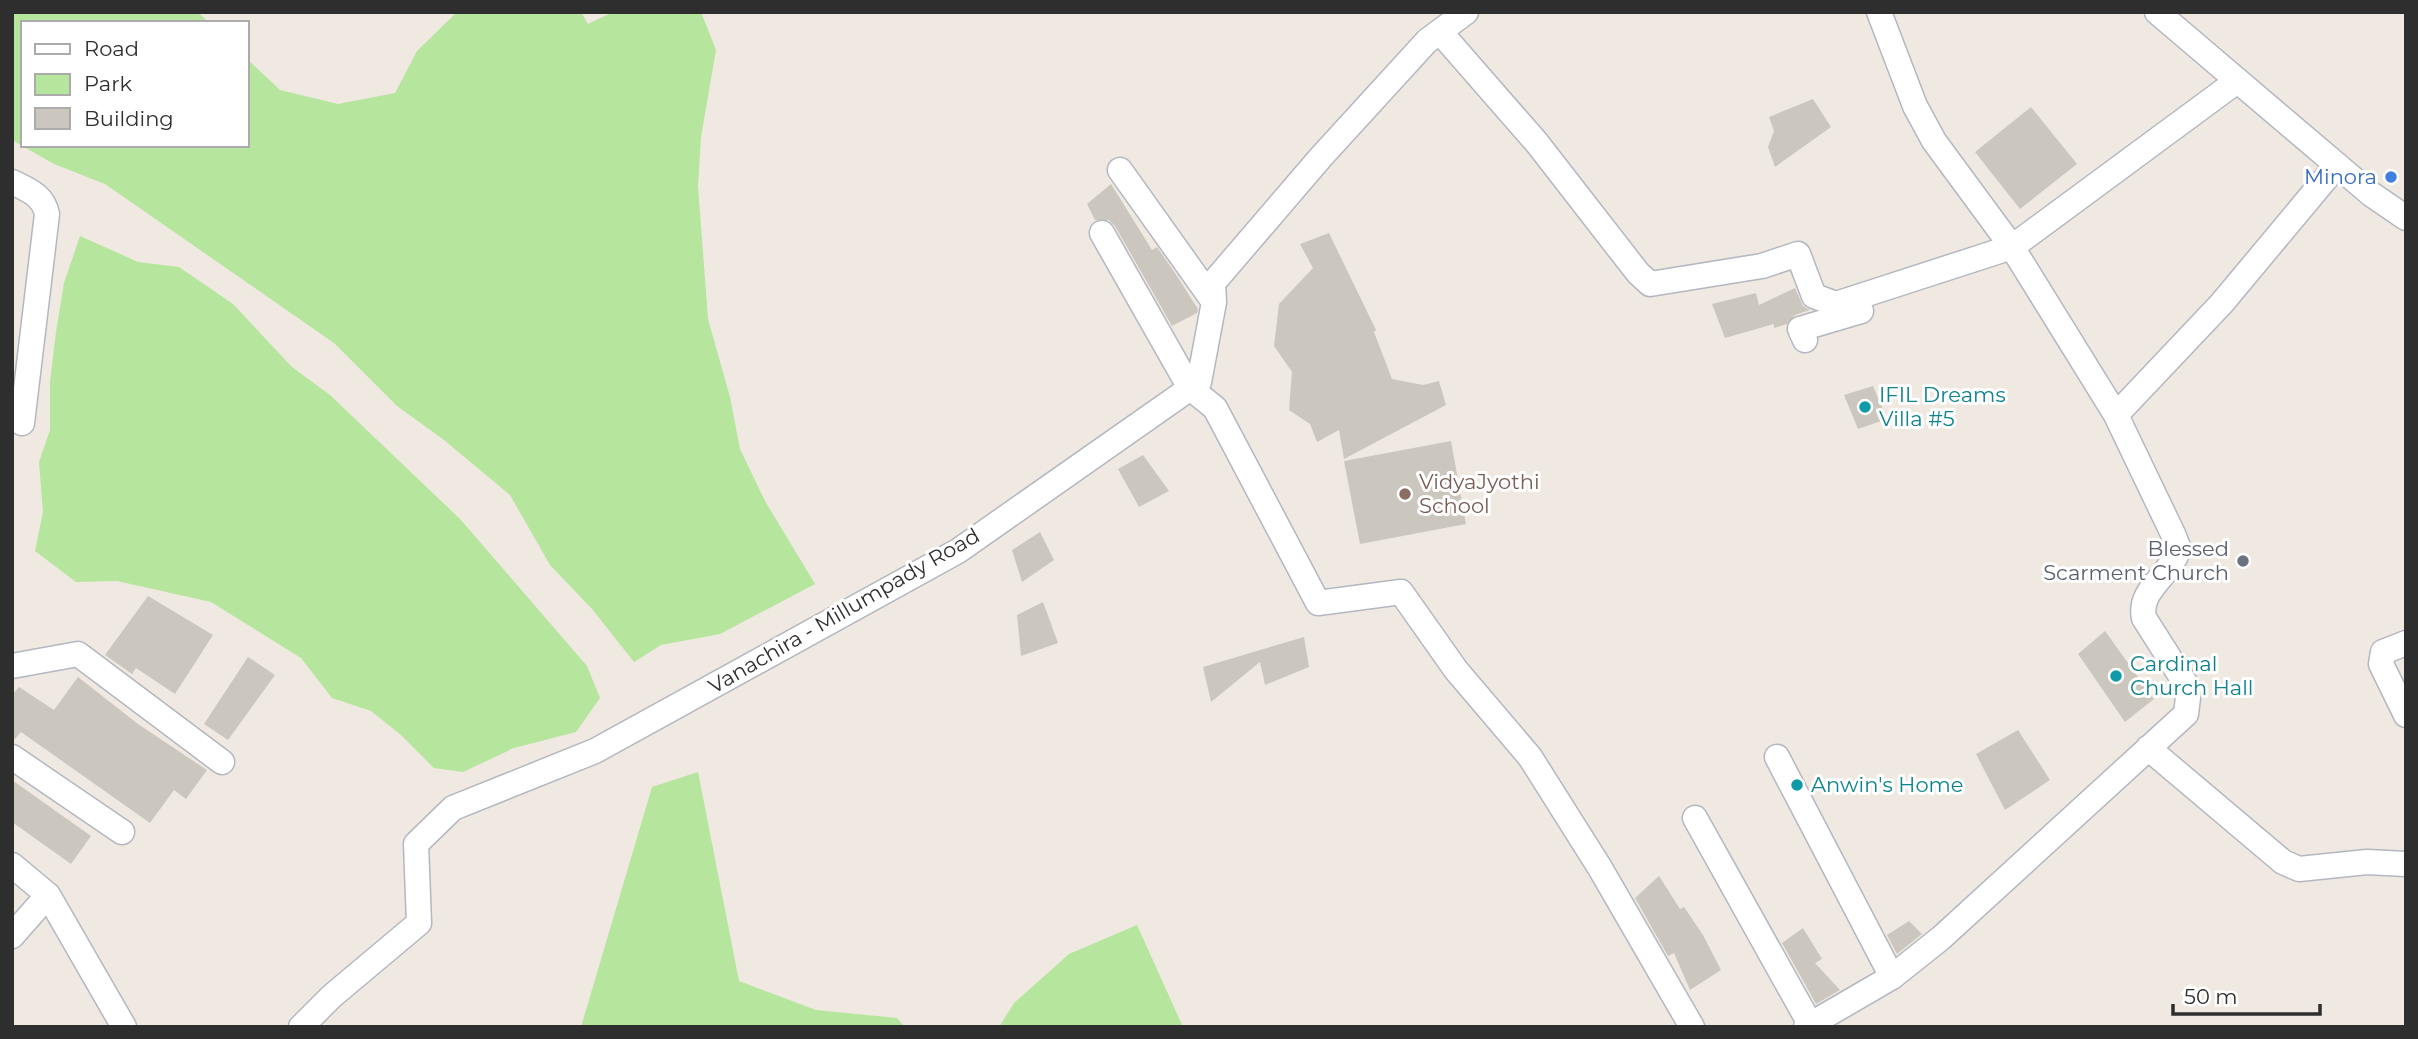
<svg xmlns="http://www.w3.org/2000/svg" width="2418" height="1039" font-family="Montserrat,sans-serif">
<rect width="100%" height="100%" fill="#efe9e1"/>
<!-- green -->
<path fill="#b6e59e" d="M12,12H198L209,23H23V145H247V59L280,90L338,104L395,93L417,51L457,12H581L588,24L613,12H701L716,50L701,137L698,186L708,319L730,397L740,449L765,501L815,584L720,634L661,645L634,662L592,609L550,565L510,495L444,440L397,406L334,343L105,184L54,164L12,140Z
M80,236L138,262L179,267L233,304L292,367L330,395L460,519L587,666L600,698L576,732L514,748L463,772L434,768L401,735L371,711L332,698L301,658L211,602L117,581L76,582L35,551L43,512L39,462L50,430V382L56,332L64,283Z
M698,772L739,981L816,1010L897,1018L905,1027H581L652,787Z
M1137,925L1183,1027H999L1014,1003L1069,954Z"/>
<!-- building -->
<path fill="#cbc7bf" d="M1813,99L1831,127L1775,167L1768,147L1774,131L1769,117Z
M2031,107L2077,164L2020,209L1975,152Z
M1111,184L1152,250L1157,247L1175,273L1198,309L1197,313L1172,326L1115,226L1109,220H1095L1087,204Z
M1329,233L1376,330L1374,332L1392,379L1423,385L1439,381L1446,405L1344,459L1339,430L1317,442L1310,424L1289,410L1292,372L1274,346L1279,304L1313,268L1300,244Z
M1795,288L1803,306L1810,310L1795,315L1787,324L1774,328V324L1725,338L1712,304L1756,293L1759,305Z
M1873,386L1887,419L1858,429L1844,395Z
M1451,441L1466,524L1360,544L1344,461Z
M1143,455L1169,491L1139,507L1118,469Z
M1040,532L1054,560L1022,582L1012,550Z
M148,596L213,635L175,694L136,668L132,674L105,655Z
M1043,602L1058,643L1021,656L1017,615Z
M2105,631L2154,699L2125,722L2078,654Z
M1304,637L1309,667L1265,685L1260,662L1211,702L1203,667Z
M248,657L275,675L228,740L204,724Z
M78,677L138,724L207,770L186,799L174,790L150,823L21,732L12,742V695L19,687L54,710Z
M2018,730L2050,780L2005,810L1976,754Z
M12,780L91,836L71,864L12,822Z
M1659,876L1680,909L1684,907L1703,935L1721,970L1690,990L1674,953L1668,956L1635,898Z
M1909,921L1922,934L1897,954L1887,935Z
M1803,928L1822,959L1815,963L1840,990L1816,1004L1782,943Z"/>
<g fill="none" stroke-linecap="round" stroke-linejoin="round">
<defs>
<path id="minor" d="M2157,12L2371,194L2406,218
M1441,33L1537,143L1638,273L1650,284L1762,266L1798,254L1814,296L1836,304L2012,247L2237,81
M1120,170L1214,302
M12,182C28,190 43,195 47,214L22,423
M1102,233L1190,388L1215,408L1318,603L1401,592L1456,670L1530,757L1600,868L1692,1027
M1805,340L1800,329L1861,311
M2116,415L2222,303L2337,165
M2406,643L2383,652L2381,664L2406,715
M12,666L78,654L222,762
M2148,748L2283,862L2299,869L2367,862L2406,864
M12,757L122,832
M1777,757L1892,977
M1695,818L1810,1024
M12,865L48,895L124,1027
M12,936L48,895
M301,1027L332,996L419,923L416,844L453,808L595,751L958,551L1199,382L1214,302L1213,283L1321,157L1427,41L1466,12
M1806,1027L1892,977L1941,938L2186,714L2189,689L2144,618C2138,590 2169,577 2179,549L2173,534L2116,415L2012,247L1934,141L1915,106L1879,12"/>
</defs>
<!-- minor casing -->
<use href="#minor" stroke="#b4b7c1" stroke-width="27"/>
<!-- minor -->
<use href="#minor" stroke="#fff" stroke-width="24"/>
</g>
<!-- markers -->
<circle fill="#3f7fe0" stroke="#fff" stroke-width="2.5" cx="2391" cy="177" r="7"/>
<g fill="#0f9aa8" stroke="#fff" stroke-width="2.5">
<circle cx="1865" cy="407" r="7"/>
<circle cx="2116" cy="676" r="7"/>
<circle cx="1797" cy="785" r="7"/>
</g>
<circle fill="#8d6e63" stroke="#fff" stroke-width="2.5" cx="1405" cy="494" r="7"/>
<circle fill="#6b7280" stroke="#fff" stroke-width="2.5" cx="2243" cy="561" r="7"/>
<g text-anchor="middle" stroke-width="6" stroke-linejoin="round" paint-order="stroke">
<!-- shop labels -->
<g font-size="21" fill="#366cbe" stroke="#fff" text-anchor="end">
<text x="2377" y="184">Minora</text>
</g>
<!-- culture labels -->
<g font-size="21" fill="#0d838f" stroke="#fff" text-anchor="start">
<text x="1879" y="402">IFIL Dreams<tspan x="1879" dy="24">Villa #5</tspan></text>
<text x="2130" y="671">Cardinal<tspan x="2130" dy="24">Church Hall</tspan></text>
<text x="1811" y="792">Anwin's Home</text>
</g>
<!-- education labels -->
<g font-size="21" fill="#785e54" stroke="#fff" text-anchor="start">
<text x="1419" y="489">VidyaJyothi<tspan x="1419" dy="24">School</tspan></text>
</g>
<!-- worship labels -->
<g font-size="21" fill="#5b616d" stroke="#fff" text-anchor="end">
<text x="2229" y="556">Blessed<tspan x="2229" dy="24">Scarment Church</tspan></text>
</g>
<!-- street labels -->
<g font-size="21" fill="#2e2e2e" stroke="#fff">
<text transform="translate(844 611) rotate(-30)" y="7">Vanachira - Millumpady Road</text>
</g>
</g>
<!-- border -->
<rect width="2418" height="1039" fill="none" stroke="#2e2e2e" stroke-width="28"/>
<!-- legend -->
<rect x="21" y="21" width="228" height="126" fill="#ffffff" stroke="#ababab" stroke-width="2"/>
<rect x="35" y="44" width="35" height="10" fill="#ffffff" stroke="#ababab" stroke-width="2"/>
<text x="84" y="56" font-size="21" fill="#2e2e2e">Road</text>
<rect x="35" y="74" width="35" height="21" fill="#b6e59e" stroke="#ababab" stroke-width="2"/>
<text x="84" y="91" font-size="21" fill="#2e2e2e">Park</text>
<rect x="35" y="108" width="35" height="21" fill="#cbc7bf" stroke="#ababab" stroke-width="2"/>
<text x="84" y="126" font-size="21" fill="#2e2e2e">Building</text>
<!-- scale -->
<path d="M2173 1004v10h147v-10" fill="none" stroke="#2e2e2e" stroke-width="3.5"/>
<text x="2184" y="1004" font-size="21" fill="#2e2e2e" stroke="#ffffff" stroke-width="5" paint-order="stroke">50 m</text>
</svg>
